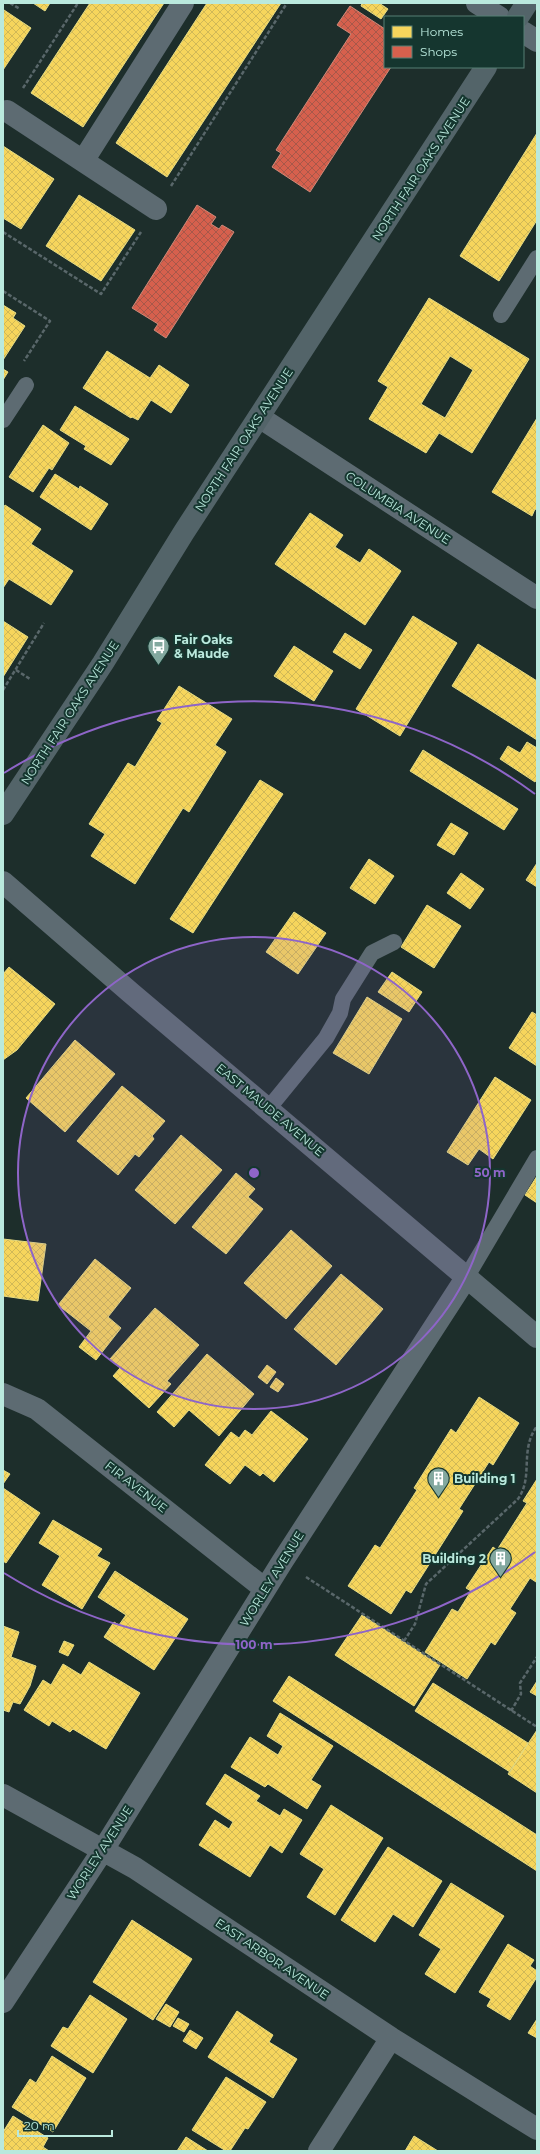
<svg xmlns="http://www.w3.org/2000/svg" width="540" height="2154" font-family="Montserrat,sans-serif">
<defs>
<pattern id="homes-cross-hatch" width="8" height="8" patternUnits="userSpaceOnUse"><rect width="8" height="8" fill="#f6d55c"/><path d="M0 0l8 8M0 8l8-8" fill="none" stroke="#d0b857"/></pattern>
<pattern id="shops-cross-hatch" width="8" height="8" patternUnits="userSpaceOnUse"><rect width="8" height="8" fill="#d6604d"/><path d="M0 0l8 8M0 8l8-8" fill="none" stroke="#a7584a"/></pattern>
</defs>
<rect width="100%" height="100%" fill="#1d2e2b"/>
<!-- homes -->
<path fill="url(#homes-cross-hatch)" stroke="#e4db83" fill-rule="evenodd" d="M33,3H50L45,11Z
M90,3H164L83,127L31,93Z
M207,3H281L167,177L116,143Z
M362,3H379L388,9L381,19L361,6Z
M4,10L31,28L3,70V12Z
M537,133V220L499,281L460,256Z
M3,146L54,179L21,229L3,218Z
M79,195L135,230L101,281L46,246Z
M429,298L529,359L472,453L439,433L426,453L369,419L388,387L378,381ZM450,356L473,370L445,418L421,404Z
M3,305L16,313L13,318L25,326L3,360Z
M107,351L150,378L159,365L189,385L171,413L151,400L138,420L132,417L131,418L83,388Z
M3,369L8,372L3,380Z
M75,406L129,439L111,465L84,449L86,446L60,430Z
M537,418V510L535,509L532,516L492,492Z
M43,425L69,443L52,470L49,468L33,492L9,477Z
M55,474L79,489L80,486L108,504L91,530L40,497Z
M5,505L41,529L31,544L73,571L51,605L9,579L3,588V509Z
M310,513L343,535L335,547L360,563L369,549L401,571L365,625L275,564Z
M413,616L457,643L400,736L356,709Z
M3,621L28,637L3,677Z
M345,633L372,650L360,669L333,652Z
M478,644L537,681V740L452,686Z
M294,646L333,671L314,701L274,676Z
M179,686L232,719L215,745L226,752L189,812L183,808L135,884L91,856L105,834L89,824L128,763L135,767L162,723L157,720Z
M527,742L537,748V779L535,782L500,759L508,746L520,753Z
M423,750L518,809L504,830L410,771Z
M260,780L283,794L193,933L170,919Z
M451,823L468,833L454,855L437,845Z
M369,859L394,876L375,904L350,888Z
M537,863V887L526,880Z
M461,873L484,889L470,909L447,893Z
M427,905L461,926L434,968L401,947Z
M294,912L326,933L298,974L266,952Z
M9,967L55,1004L17,1050L3,1060V974Z
M392,972L422,992L409,1012L378,992Z
M367,997L402,1019L369,1074L333,1053Z
M532,1012L537,1015V1066L509,1048Z
M75,1040L115,1074L65,1132L26,1098Z
M495,1077L531,1100L493,1159L479,1149L468,1165L447,1152Z
M122,1086L165,1121L152,1136L154,1139L139,1157L135,1154L118,1175L77,1141Z
M181,1135L222,1170L175,1224L135,1190Z
M236,1173L255,1189L248,1197L263,1209L226,1254L192,1227Z
M537,1176V1203L525,1195Z
M291,1230L332,1266L286,1319L244,1283Z
M3,1239L46,1244L38,1301L3,1296V1298Z
M95,1259L131,1288L108,1317L121,1328L96,1360L79,1347L91,1331L58,1305Z
M341,1274L383,1309L336,1365L294,1329Z
M155,1308L199,1345L167,1381L171,1384L149,1408L113,1376L120,1368L110,1359Z
M207,1354L254,1394L219,1436L189,1410L174,1427L157,1412Z
M267,1365L276,1372L267,1384L258,1377Z
M276,1378L284,1384L278,1392L270,1387Z
M479,1397L519,1423L493,1465L489,1462L459,1509L463,1511L411,1593L406,1590L391,1614L348,1586L375,1545L380,1548L417,1490L414,1488L451,1429L456,1433Z
M271,1411L308,1439L274,1482L263,1473L260,1476L245,1465L230,1484L205,1465L231,1432L239,1438L245,1430L252,1435Z
M3,1470L10,1474L3,1484Z
M537,1479V1580L536,1582L530,1578L510,1609L516,1613L495,1645L491,1642L467,1679L425,1652L452,1609L458,1612L471,1591L466,1588L493,1547L497,1550L527,1503L523,1501Z
M3,1488L40,1513L6,1563L3,1561Z
M53,1520L102,1549L97,1556L110,1563L82,1609L42,1585L60,1556L39,1543Z
M115,1571L188,1619L154,1670L104,1637L114,1622L119,1625L126,1615L98,1597Z
M362,1615L440,1665L414,1706L335,1655Z
M3,1626L19,1632L11,1657L36,1666L30,1686L20,1704L13,1702L9,1712L3,1710Z
M64,1641L74,1645L68,1656L59,1652Z
M89,1662L140,1693L106,1749L73,1729L70,1732L52,1721L49,1726L24,1710L43,1680L51,1685L63,1664L81,1675Z
M289,1676L537,1835V1871L273,1701Z
M537,1681V1696L530,1692Z
M433,1683L528,1743L510,1772L415,1711Z
M280,1713L333,1746L311,1780L321,1786L307,1809L268,1784L265,1787L231,1767L250,1737L278,1755L283,1746L267,1736Z
M537,1730V1793L508,1774Z
M225,1774L260,1796L256,1801L280,1816L284,1809L302,1820L282,1853L270,1845L250,1877L199,1845L215,1820L229,1829L233,1822L206,1804Z
M331,1805L383,1838L335,1915L307,1897L324,1869L300,1854Z
M388,1847L442,1881L413,1927L393,1914L375,1942L341,1920Z
M451,1883L504,1916L455,1993L425,1974L441,1949L419,1935Z
M132,1920L192,1959L153,2020L93,1982Z
M508,1944L534,1960L530,1966L537,1971V1977L510,2020L487,2006L491,1999L479,1992Z
M90,1995L127,2019L93,2073L51,2046L63,2027L68,2029Z
M166,2004L179,2012L170,2027L156,2019Z
M237,2011L273,2035L269,2042L297,2059L273,2098L208,2057Z
M178,2018L189,2024L184,2032L173,2026Z
M537,2019V2038L528,2033Z
M190,2030L203,2038L196,2049L183,2041Z
M52,2056L86,2078L53,2132L12,2107L30,2079L36,2083Z
M226,2077L266,2102L248,2129L245,2128L230,2151H226L192,2130Z
M13,2116L48,2138L43,2147L49,2151H3V2132Z
M414,2136L438,2151H405Z
M186,2137L208,2151H177Z"/>
<!-- shops -->
<path fill="url(#shops-cross-hatch)" stroke="#ce8978" d="M350,6L385,29V67H391L310,192L272,167L281,153L276,150L351,34L337,25Z
M197,205L216,217L211,224L219,229L222,225L234,232L166,338L154,330L158,324L132,308Z"/>
<g fill="none" stroke-linecap="round" stroke-linejoin="round">
<!-- path -->
<path stroke="#59676a" stroke-width="2.5" stroke-dasharray="4 2" stroke-linecap="butt" d="M10,3L20,9
M23,88L78,3
M171,186L287,3
M3,232L101,294L141,232
M3,291L50,321L24,361
M16,670L30,679
M3,690L44,623
M306,1577L537,1727
M404,1641L415,1624L426,1584L518,1499C534,1476 519,1451 537,1426
M511,1711L521,1694L520,1683L537,1657"/>
<!-- service -->
<path stroke="#5d6b72" stroke-width="16" d="M501,315L537,258
M3,420L26,385
M268,1109L326,1038L340,1013L343,999L372,953L394,942
M466,1278L537,1158"/>
<!-- minor -->
<path stroke="#5d6b72" stroke-width="22" d="M477,3L499,17
M523,32L537,41
M7,111L156,209
M83,161L183,3
M259,417L537,598
M3,1394L37,1409L265,1589
M3,1795L135,1868L391,2038L537,2129
M3,2002L103,1850L282,1562L466,1278
M319,2151L391,2038"/>
<!-- tertiary -->
<path stroke="#5d6b72" stroke-width="22" d="M3,882L131,993L537,1337"/>
<!-- secondary -->
<path stroke="#536469" stroke-width="22" d="M518,17L527,3
M3,814L103,663L184,532L486,67"/>
</g>
<!-- distance rings -->
<circle cx="254" cy="1173" r="236" fill="#8e65c8" fill-opacity=".12"/>
<g fill="none" stroke="#8e65c8" stroke-width="2">
<circle cx="254" cy="1173" r="236"/>
<path d="M535 1552A472 472 0 0 1 4 1573M4 773A472 472 0 0 1 535 794"/>
</g>
<!-- icons -->
<defs>
<symbol id="bus-pin" viewBox="-11 -11 22 30"><path d="M0 17L-7.5 6A9.5 9.5 0 1 1 7.5 6Z" fill="#83a89f" stroke="#15362f"/><path d="M-5-6H5V4H4V6H2V4H-2V6H-4V4H-5ZM-3.5-4V0h7V-4ZM-3.5 1.2v1.5H-2V1.2ZM2 1.2v1.5H3.5V1.2Z" fill="#fff"/></symbol>
<symbol id="building-pin" viewBox="-11 -11 22 30"><path d="M0 17L-7.5 6A9.5 9.5 0 1 1 7.5 6Z" fill="#83a89f" stroke="#15362f"/><path d="M-4-6H4V6H1V3H-1V6H-4ZM-2.5-4.3h1.7v1.8h-1.7ZM.8-4.3h1.7v1.8H.8ZM-2.5-1h1.7V.8h-1.7ZM.8-1h1.7V.8H.8Z" fill="#fff"/></symbol>
</defs>
<g fill-rule="evenodd">
<use href="#bus-pin" x="146" y="634" width="25" height="34"/>
<use href="#building-pin" x="426" y="1466" width="25" height="34"/>
<use href="#building-pin" x="488" y="1546" width="25" height="34"/>
</g>
<g text-anchor="middle" stroke-width="4" stroke-linejoin="round" paint-order="stroke">
<!-- street labels -->
<g font-size="12" fill="#bae9dd" stroke="#15362f">
<text transform="translate(421 169) rotate(-57)" y="4">NORTH FAIR OAKS AVENUE</text>
<text transform="translate(244 440) rotate(-57)" y="4">NORTH FAIR OAKS AVENUE</text>
<text transform="translate(398 508) rotate(33)" y="4">COLUMBIA AVENUE</text>
<text transform="translate(70 713) rotate(-57)" y="4">NORTH FAIR OAKS AVENUE</text>
<text transform="translate(270 1110) rotate(40)" y="4">EAST MAUDE AVENUE</text>
<text transform="translate(136 1487) rotate(38)" y="4">FIR AVENUE</text>
<text transform="translate(272 1579) rotate(-58)" y="4">WORLEY AVENUE</text>
<text transform="translate(100 1853) rotate(-57)" y="4">WORLEY AVENUE</text>
<text transform="translate(272 1959) rotate(34)" y="4">EAST ARBOR AVENUE</text>
</g>
<!-- poi labels -->
<g font-size="12" font-weight="bold" fill="#bae9dd" stroke="#15362f" text-anchor="start">
<text x="174" y="644">Fair Oaks<tspan x="174" dy="14">&amp; Maude</tspan></text>
<text x="454" y="1483">Building 1</text>
<text x="486" y="1563" text-anchor="end">Building 2</text>
</g>
</g>
<circle cx="254" cy="1173" r="6" fill="#8e65c8" stroke="#15362f" stroke-width="2"/>
<g font-size="12" text-anchor="middle" font-weight="bold" fill="#8e65c8" stroke="#15362f" stroke-width="4" stroke-linejoin="round" paint-order="stroke">
<text x="490" y="1177">50 m</text>
<text x="254" y="1649">100 m</text>
</g>
<!-- border -->
<rect width="540" height="2154" fill="none" stroke="#bae9dd" stroke-width="8"/>
<!-- legend -->
<rect x="384" y="16" width="140" height="52" fill="#15362f" stroke="#577e75"/>
<rect x="392" y="26" width="20" height="12" fill="#f6d55c" stroke="#577e75"/>
<text x="420" y="36" font-size="12" fill="#bae9dd">Homes</text>
<rect x="392" y="46" width="20" height="12" fill="#d6604d" stroke="#577e75"/>
<text x="420" y="56" font-size="12" fill="#bae9dd">Shops</text>
<!-- scale -->
<path d="M18 2130v6h94v-6" fill="none" stroke="#bae9dd" stroke-width="2"/>
<text x="24" y="2130" font-size="12" fill="#bae9dd" stroke="#15362f" stroke-width="3" paint-order="stroke">20 m</text>
</svg>
